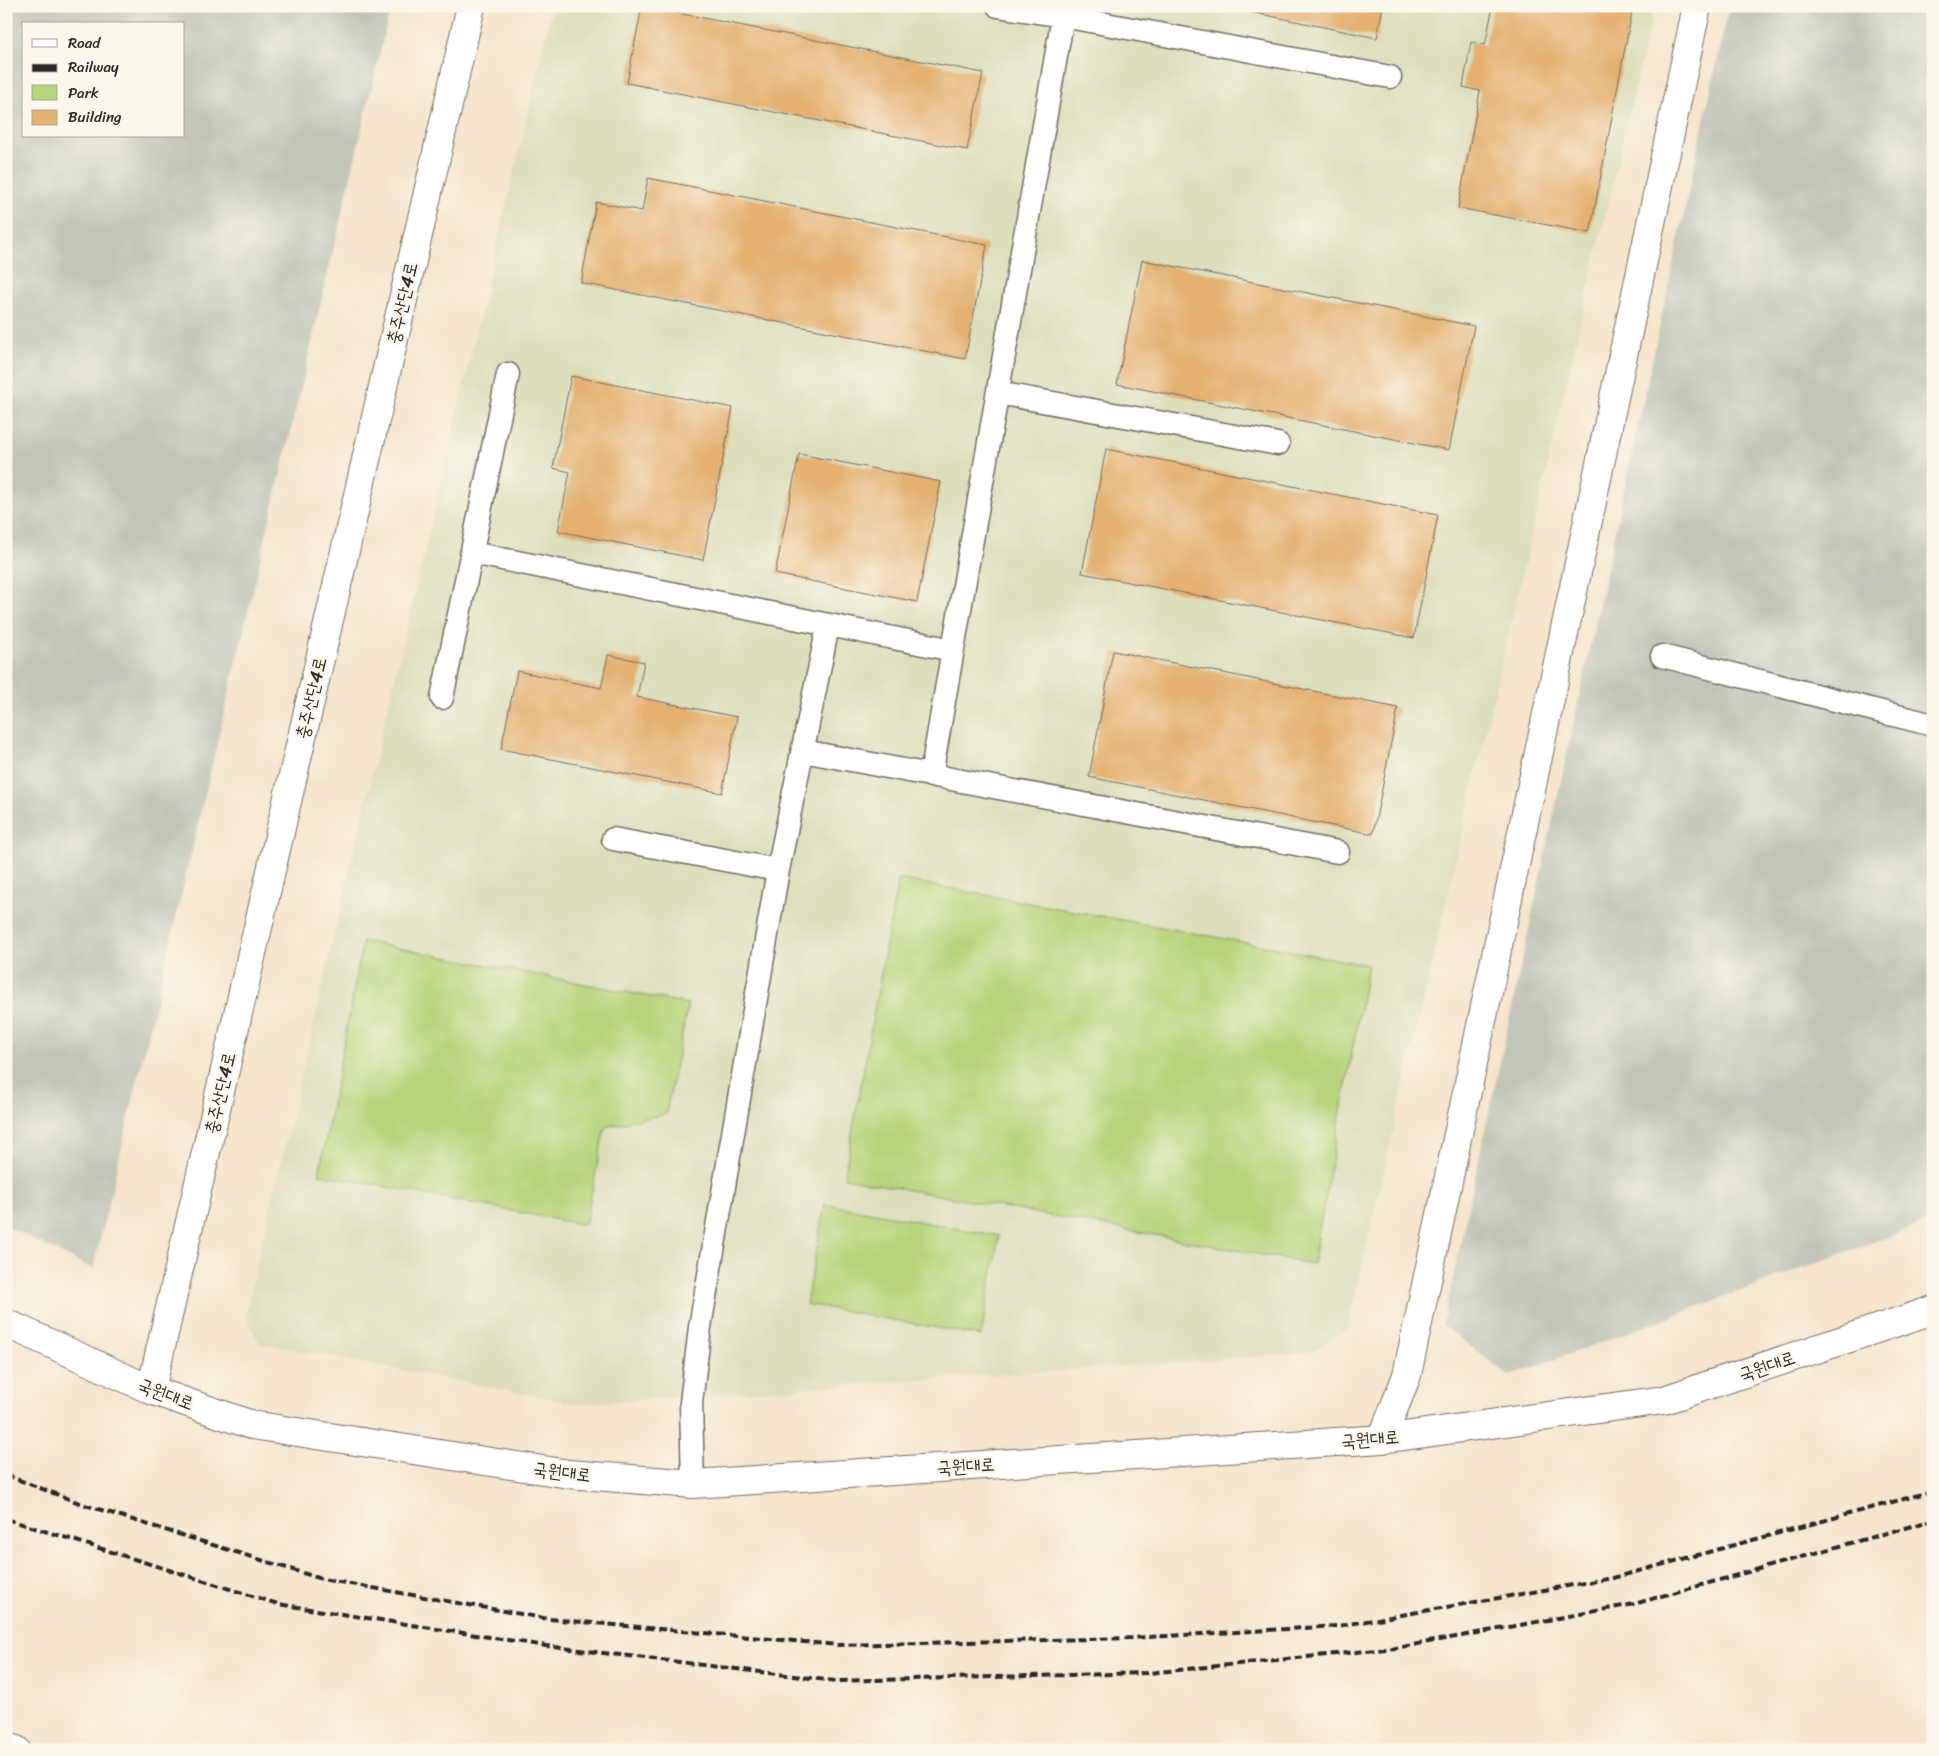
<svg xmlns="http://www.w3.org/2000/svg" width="1939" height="1756" font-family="Sriracha,'Poor Story',sans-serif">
<rect width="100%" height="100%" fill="#fbf7ec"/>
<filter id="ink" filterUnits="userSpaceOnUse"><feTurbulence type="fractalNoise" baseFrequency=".02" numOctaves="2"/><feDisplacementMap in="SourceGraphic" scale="10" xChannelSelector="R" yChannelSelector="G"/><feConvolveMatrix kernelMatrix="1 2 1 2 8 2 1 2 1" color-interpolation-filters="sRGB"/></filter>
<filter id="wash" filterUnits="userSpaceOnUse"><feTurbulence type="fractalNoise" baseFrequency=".0096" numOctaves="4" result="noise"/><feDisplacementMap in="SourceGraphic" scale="20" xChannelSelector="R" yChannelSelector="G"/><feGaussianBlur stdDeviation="1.12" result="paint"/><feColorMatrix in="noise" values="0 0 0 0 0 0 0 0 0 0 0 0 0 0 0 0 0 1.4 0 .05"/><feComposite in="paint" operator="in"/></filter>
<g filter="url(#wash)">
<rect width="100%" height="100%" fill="#f6e4cc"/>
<!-- built -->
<path fill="#dddebc" d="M553,6H1654L1347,1330L1310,1353L577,1404L259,1343L245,1315Z"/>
<!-- industrial -->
<path fill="#c2c6b9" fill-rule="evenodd" d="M6,6H391L93,1269L6,1226ZM24,24H184V136H24Z
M1729,6H1933V1220L1509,1376L1443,1325Z"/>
<!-- green -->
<path fill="#b7d47a" stroke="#718052" d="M898,879L1368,965L1313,1264L844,1178Z
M363,941L688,1004L666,1114L605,1127L585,1225L319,1174Z
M825,1204L999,1236L981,1336L806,1304Z"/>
<g id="blocks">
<!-- building -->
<path fill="#e4b171" d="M642,6L983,73L967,150L627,83Z
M1222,6H1383L1377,38Z
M1493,6H1633L1590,233L1458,208L1480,91L1463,87L1471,42L1485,45Z
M648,178L987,245L965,359L581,283L596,202L642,211Z
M1142,260L1474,326L1449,450L1117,384Z
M571,376L733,408L703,560L558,531L570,472L553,468Z
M1106,449L1438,515L1414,638L1082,573Z
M799,454L941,482L917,602L775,574Z
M1113,651L1398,708L1373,834L1089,777Z
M608,655L644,662L637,697L737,717L722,793L501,749L517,671L601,688Z"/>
</g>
</g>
<g filter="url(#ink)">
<use href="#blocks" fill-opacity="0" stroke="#726c63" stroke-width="1"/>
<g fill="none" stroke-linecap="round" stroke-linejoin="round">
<defs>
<path id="service" d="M998,6L1063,16L1390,77
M998,393L1278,444
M472,553L953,650
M1662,656L1933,725
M442,698L508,374
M803,751L1338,852
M931,776L1063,16
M613,839L778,870
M693,1484L691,1403L700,1327L778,870L828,626"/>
<path id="minor" d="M1382,1439L1407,1375L1697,6
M6,1746L16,1750"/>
<path id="tertiary" d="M6,1323L151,1390L252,1425L569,1474L693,1484L1382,1439L1664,1400L1933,1310
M151,1390L471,6"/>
</defs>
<!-- service casing -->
<use href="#service" stroke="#726c63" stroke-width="25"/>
<!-- minor casing -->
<use href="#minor" stroke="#726c63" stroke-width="30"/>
<!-- tertiary casing -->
<use href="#tertiary" stroke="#726c63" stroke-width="30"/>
<!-- service -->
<use href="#service" stroke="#fff" stroke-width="22"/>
<!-- minor -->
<use href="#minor" stroke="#fff" stroke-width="28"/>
<!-- tertiary -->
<use href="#tertiary" stroke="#fff" stroke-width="28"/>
<!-- rail -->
<path stroke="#2b2b2b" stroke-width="4" stroke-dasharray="8 4" stroke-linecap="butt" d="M6,1475L82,1504L322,1579L549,1619L838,1645L1132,1638L1338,1626L1613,1578L1933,1491
M6,1519L278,1604L546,1646L835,1681L1148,1673L1396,1648L1634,1604L1933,1520"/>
</g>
</g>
<g text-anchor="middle" stroke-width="5" stroke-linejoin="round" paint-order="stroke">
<!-- street labels -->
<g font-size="18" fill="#2b2b2b" stroke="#fbf7ec">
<text transform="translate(402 303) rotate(-77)" y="6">충주산단4로</text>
<text transform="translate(311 698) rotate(-77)" y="6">충주산단4로</text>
<text transform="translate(220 1093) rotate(-77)" y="6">충주산단4로</text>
<text transform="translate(1767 1366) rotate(-19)" y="6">국원대로</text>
<text transform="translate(166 1394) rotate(21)" y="6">국원대로</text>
<text transform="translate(1370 1439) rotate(-5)" y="6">국원대로</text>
<text transform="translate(966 1466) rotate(-4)" y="6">국원대로</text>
<text transform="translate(562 1472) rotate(7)" y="6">국원대로</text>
</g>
</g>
<!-- margin -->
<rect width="1939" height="1756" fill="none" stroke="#fbf7ec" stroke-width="25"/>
<!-- legend -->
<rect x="22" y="22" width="162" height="115" fill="#fbf7ec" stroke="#a8a59f"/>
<rect x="32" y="39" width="25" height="8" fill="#ffffff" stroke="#a8a59f"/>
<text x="68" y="48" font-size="15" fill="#2b2b2b">Road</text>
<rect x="32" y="64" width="25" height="8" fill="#2b2b2b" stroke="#a8a59f"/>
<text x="68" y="72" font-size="15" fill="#2b2b2b">Railway</text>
<rect x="32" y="85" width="25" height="15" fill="#b7d47a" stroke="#a8a59f"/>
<text x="68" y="98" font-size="15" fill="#2b2b2b">Park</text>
<rect x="32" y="110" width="25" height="15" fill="#e4b171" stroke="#a8a59f"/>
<text x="68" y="122" font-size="15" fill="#2b2b2b">Building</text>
</svg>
